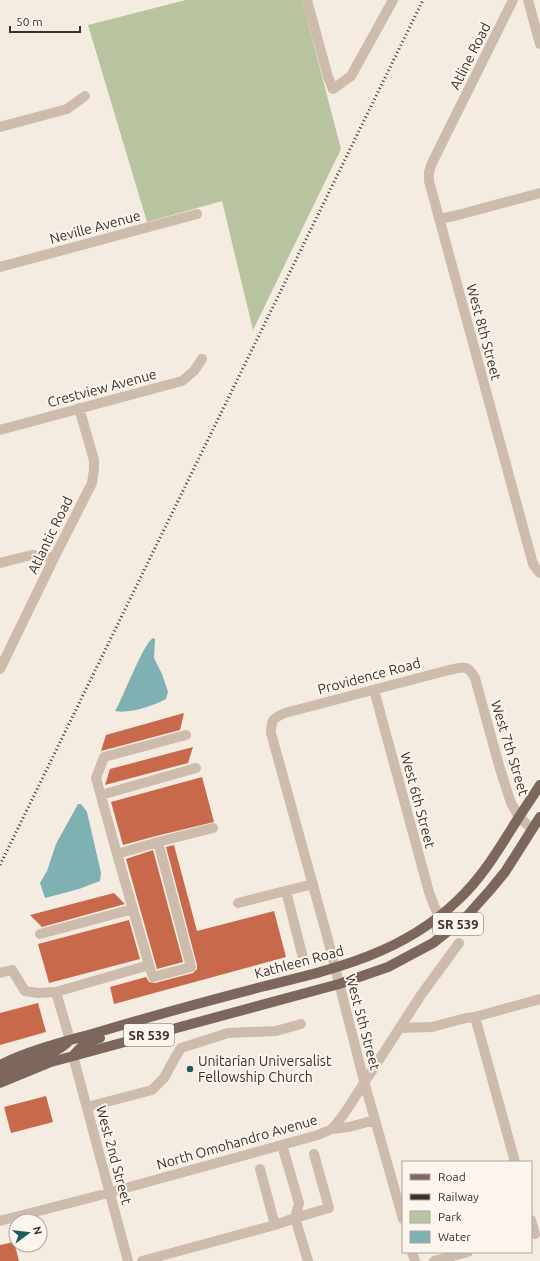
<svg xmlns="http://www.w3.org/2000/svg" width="540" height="1261" font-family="Ubuntu,sans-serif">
<rect width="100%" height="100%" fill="#f4ebe1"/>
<!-- green -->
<path fill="#b8c4a0" d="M186,0H302L341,149L253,330L222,201L147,222L88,25Z"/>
<!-- water -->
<path fill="#7fb0b2" d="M153,638L155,639L154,658L162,674L168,692L166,699C153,706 129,714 115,711C123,698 143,644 153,638Z
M78,804H81L87,812L101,873L100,881L79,889L45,898L40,883L47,871L56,844Z"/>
<!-- building -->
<path fill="#c8694b" d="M184,713L180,730L101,751L106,735Z
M193,747L188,763L105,785L110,769Z
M202,777L214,822L156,836L123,845L111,802Z
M174,845L197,931L274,911L286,957L114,1004L110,987L146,977L149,982L155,983L193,973L197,969V965L166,847Z
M153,850L183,962L157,969L126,859Z
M114,893L125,904L42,927L30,915Z
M129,920L140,959L49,983L38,944Z
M38,1003L46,1032L0,1045V1013Z
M46,1096L53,1122L11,1133L4,1107Z
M14,1242L19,1261H0V1245Z"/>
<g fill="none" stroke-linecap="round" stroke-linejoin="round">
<!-- minor -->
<path stroke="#cdbbac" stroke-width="10" d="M307,0L328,77L333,89L351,76L393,0
M513,0L432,163L429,172V181L533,564L538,571L540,573
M528,0L540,44
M0,127L67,109L85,96
M439,219L458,215L540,193
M0,267L197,214
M0,430L182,381L194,371L202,359
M0,563L32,555L54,558
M0,669L54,558L92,483L94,470V460L79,408
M374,690L429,892L435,908L440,916
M101,795L196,768
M158,842L213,828
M117,854L96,778L104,757L186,735
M286,891L303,958
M238,903L313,884
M40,934L133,909
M0,973L12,970L25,991L38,993L56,992L70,1040
M56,992L149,965L153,977L191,967L158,842L117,854L149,965
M475,1017L515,1162
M400,1028L432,1027L466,1018L475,1017L540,999
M73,1056L128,1261
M87,1107L152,1090L164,1078L176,1056L181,1048L228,1033L276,1031L301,1024
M332,1129L349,1127L375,1120
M260,1169L275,1225
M403,1219L364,1081L327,936L271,733C271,720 273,718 285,713L449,670C464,667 467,664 475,678L500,769L511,803L519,817L532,829
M531,1220L535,1234
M0,1221L93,1197L318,1135L332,1129L344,1114L421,995L459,943
M412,1252L415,1261
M142,1261L275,1225L295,1218L299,1203L282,1145
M308,1261L295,1218L329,1208L314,1154
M434,1261L468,1252"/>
<!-- major -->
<path stroke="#7d675c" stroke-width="10" d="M73,1056C82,1045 86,1042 100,1038
M0,1065C32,1049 68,1041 102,1031C156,1015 210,1000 265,986C335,969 403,953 457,901C483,877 500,847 519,817C526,806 533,796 540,785
M0,1074C10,1068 21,1064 32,1059C45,1054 59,1052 69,1041
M0,1083L51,1062L339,984L388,967L433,943L467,916L491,889L505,872L540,817"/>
<!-- rail -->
<path stroke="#3b302b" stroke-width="3" stroke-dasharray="1 3" stroke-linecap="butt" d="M0,865L423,0"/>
</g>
<!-- markers -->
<circle fill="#1f5a5e" stroke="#fbf5ee" stroke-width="1.5" cx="190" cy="1069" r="4"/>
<g text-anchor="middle" stroke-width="4" stroke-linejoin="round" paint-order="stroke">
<!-- shield labels -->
<g fill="#fbf5ee" stroke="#756b66" stroke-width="1">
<rect x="433" y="913" width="50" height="22" rx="3"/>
<rect x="124" y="1024" width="50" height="22" rx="3"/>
</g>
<g font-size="13" font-weight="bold" fill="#3b302b">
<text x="458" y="929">SR 539</text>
<text x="149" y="1040">SR 539</text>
</g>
<!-- street labels -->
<g font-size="14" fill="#3b302b" stroke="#fbf5ee">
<text transform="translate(470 56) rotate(-63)" y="5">Atline Road</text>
<text transform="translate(95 227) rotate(-15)" y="5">Neville Avenue</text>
<text transform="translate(484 332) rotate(75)" y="5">West 8th Street</text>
<text transform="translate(102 388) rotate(-15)" y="5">Crestview Avenue</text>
<text transform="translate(50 535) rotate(-64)" y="5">Atlantic Road</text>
<text transform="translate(369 676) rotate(-15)" y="5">Providence Road</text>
<text transform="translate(510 748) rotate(73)" y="5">West 7th Street</text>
<text transform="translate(418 800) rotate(75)" y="5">West 6th Street</text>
<text transform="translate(299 962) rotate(-15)" y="5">Kathleen Road</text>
<text transform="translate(363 1022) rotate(75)" y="5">West 5th Street</text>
<text transform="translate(237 1142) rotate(-16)" y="5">North Omohandro Avenue</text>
<text transform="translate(114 1155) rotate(75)" y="5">West 2nd Street</text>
</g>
<!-- poi labels -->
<g font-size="14" fill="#3b302b" stroke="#fbf5ee" text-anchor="start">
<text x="198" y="1066">Unitarian Universalist<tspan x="198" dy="16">Fellowship Church</tspan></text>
</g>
</g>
<!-- legend -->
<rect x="402" y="1161" width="130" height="92" fill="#fbf5ee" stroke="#aea6a0"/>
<rect x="410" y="1174" width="20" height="6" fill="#7d675c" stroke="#aea6a0"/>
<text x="438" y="1181" font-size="12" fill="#3b302b">Road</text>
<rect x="410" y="1194" width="20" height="6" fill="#3b302b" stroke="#aea6a0"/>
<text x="438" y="1201" font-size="12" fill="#3b302b">Railway</text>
<rect x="410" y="1211" width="20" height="12" fill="#b8c4a0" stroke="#aea6a0"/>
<text x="438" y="1221" font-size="12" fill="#3b302b">Park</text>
<rect x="410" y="1231" width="20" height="12" fill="#7fb0b2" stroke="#aea6a0"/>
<text x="438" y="1241" font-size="12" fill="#3b302b">Water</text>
<!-- north arrow -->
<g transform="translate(28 1233) rotate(75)"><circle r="19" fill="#fbf5ee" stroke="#aea6a0"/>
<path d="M0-3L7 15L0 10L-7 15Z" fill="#1f5a5e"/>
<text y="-6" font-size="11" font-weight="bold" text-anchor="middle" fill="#3b302b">N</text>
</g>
<!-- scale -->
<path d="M10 26v6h70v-6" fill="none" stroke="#3b302b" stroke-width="2"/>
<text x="16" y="26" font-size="12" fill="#3b302b" stroke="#fbf5ee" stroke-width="3" paint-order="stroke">50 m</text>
</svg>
